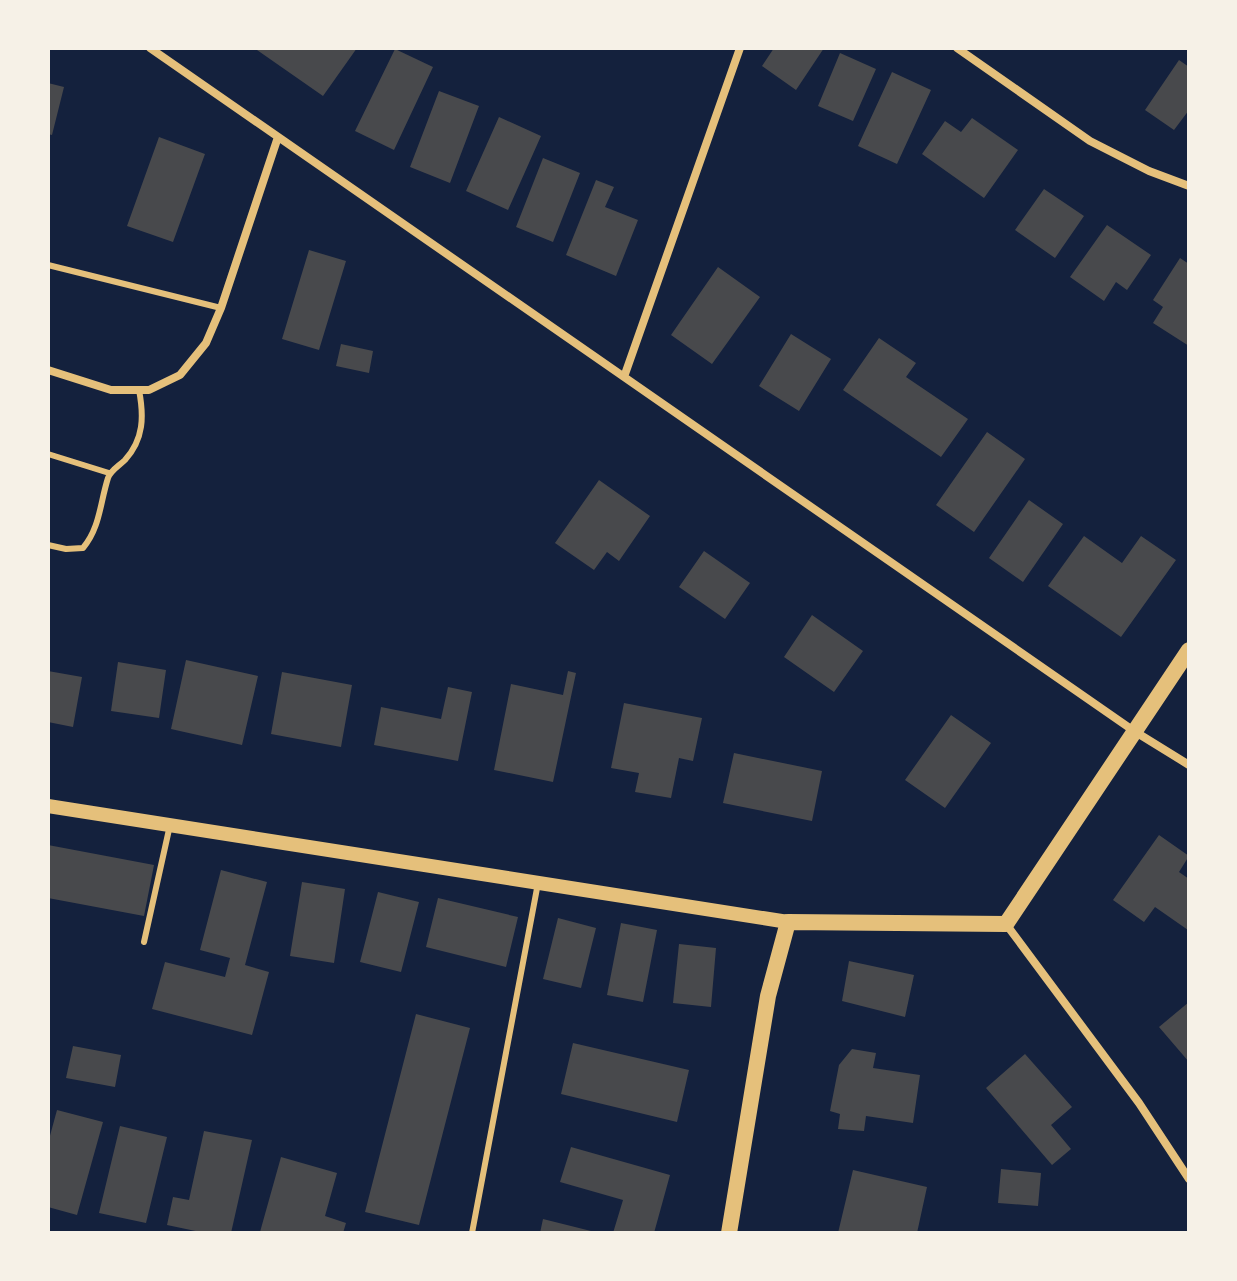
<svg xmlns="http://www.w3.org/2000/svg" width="1237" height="1281" font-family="'DejaVu Sans',sans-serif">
<rect width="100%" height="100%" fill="#14213d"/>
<!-- building -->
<path fill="#48494c" d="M259,48H357L323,96L257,50Z
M774,48H824L796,90L762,66Z
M395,49L433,67L394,150L355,131Z
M840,53L876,69L853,121L818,106Z
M1179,60L1189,67V110L1174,130L1145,110Z
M892,72L931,90L897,164L858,146Z
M48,83L64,87L52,135L48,134Z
M439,91L479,106L450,183L410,167Z
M499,117L541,136L508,210L466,191Z
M972,118L1018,150L984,198L922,154L945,121L961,132Z
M159,137L205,154L173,242L127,226Z
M543,158L580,173L553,242L516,227Z
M596,180L614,187L605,207L638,220L616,276L566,255Z
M1044,189L1084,216L1055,258L1015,230Z
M1107,225L1151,255L1127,290L1116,282L1104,301L1070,277Z
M309,250L346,261L319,350L282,339Z
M1180,258L1189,264V346L1153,323L1163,307L1153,300Z
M718,267L760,297L712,364L671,335Z
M791,334L831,359L799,411L759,386Z
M879,338L916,363L906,377L968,419L941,457L843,390Z
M341,344L373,351L369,373L336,366Z
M987,432L1025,459L974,532L936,505Z
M599,480L650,516L619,561L607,552L594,570L555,543Z
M1029,500L1063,524L1023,582L989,558Z
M1084,536L1122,563L1141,536L1176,560L1121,637L1048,586Z
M704,551L750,583L725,619L679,587Z
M812,615L863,651L834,692L784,657Z
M186,660L258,676L242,745L171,729Z
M118,662L166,670L159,718L111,711Z
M48,671L82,677L73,727L48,722Z
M568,671L576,673L553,782L494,770L511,684L563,695Z
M282,672L352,685L341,747L271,734Z
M448,687L472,692L458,761L374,745L381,707L441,719Z
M624,703L702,718L693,761L679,758L671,798L635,792L639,773L611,768Z
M951,715L991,743L945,808L905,780Z
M734,753L822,771L812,821L723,803Z
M1159,835L1189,856L1179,872L1189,879L1188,930L1155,907L1144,922L1113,900Z
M48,845L154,865L144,916L48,898Z
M221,870L267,882L245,965L269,972L252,1035L152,1009L165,962L225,977L230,958L200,950Z
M302,882L345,889L334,963L290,956Z
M378,892L419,902L401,972L360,962Z
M438,898L518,917L506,967L426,947Z
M558,918L596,928L581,988L543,979Z
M621,923L657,930L643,1002L607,995Z
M679,944L716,948L711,1007L673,1003Z
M849,961L914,975L905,1017L842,1001Z
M1189,1002V1062L1159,1027Z
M416,1014L470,1028L419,1225L365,1212Z
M573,1043L689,1070L677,1122L561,1094Z
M73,1046L121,1055L115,1087L66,1078Z
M852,1049L876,1053L873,1068L920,1075L913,1123L866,1116L864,1131L838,1129L840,1114L830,1111L839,1065Z
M1025,1054L1072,1107L1051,1125L1071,1149L1052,1165L986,1088Z
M57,1110L103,1122L77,1215L48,1207V1143Z
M120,1126L167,1137L146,1223L99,1213Z
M204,1131L252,1140L231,1233H205L167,1225L173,1197L189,1200Z
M571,1147L670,1175L654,1233H613L623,1200L560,1182Z
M281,1157L337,1173L325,1216L346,1223L343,1233L260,1232Z
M1001,1169L1041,1173L1038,1206L998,1203Z
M853,1170L927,1187L917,1233H838Z
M543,1219L595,1232V1233H540Z"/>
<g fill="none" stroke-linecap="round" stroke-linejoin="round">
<!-- service -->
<path stroke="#e5c07b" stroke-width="6" d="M48,265L221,308
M48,454L109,473
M48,545L66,549L83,548C100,528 100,503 108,478C111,470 119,466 125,460C144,439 144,416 139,390
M144,942L170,825
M472,1233L538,883"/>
<!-- minor -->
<path stroke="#e5c07b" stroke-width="8" d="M150,48L1134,731L1189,765
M957,48L1090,141L1149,171L1189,186
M48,370L111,390H149L180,375L206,343L221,308L278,137
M624,377L740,48
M1006,924L1139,1103L1189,1179"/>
<!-- tertiary -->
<path stroke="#e5c07b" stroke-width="14" d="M48,806L788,922"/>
<!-- secondary -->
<path stroke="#e5c07b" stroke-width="16" d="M729,1233L768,996L788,922L1006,924L1189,650"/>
</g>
<!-- border -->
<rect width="1237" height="1281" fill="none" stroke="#f6f1e7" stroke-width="100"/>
</svg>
